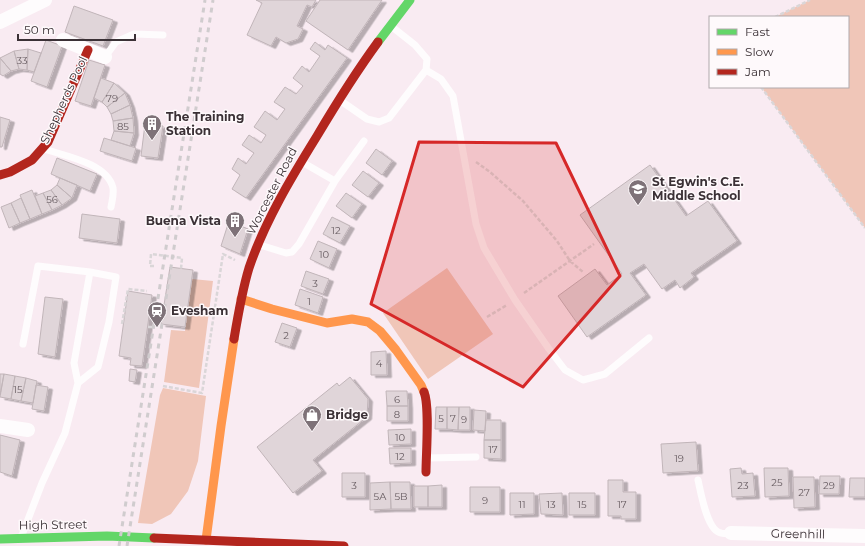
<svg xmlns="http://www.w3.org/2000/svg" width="865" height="546" font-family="Montserrat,sans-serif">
<defs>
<filter id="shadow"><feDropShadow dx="4.5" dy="2.5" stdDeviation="0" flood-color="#0004"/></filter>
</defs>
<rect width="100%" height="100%" fill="#f9ebf2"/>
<!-- green -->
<path fill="#f0c6b8" d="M810,0H865V228L761,87H848V17H775Z
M447,268L493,334L428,379L383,313Z
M192,279L213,281L199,388L164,382L171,330L185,331Z
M163,388L206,396L198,461L188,491L171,514L152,524L138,523L160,395Z"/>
<!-- building -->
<path fill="#e0d5d9" stroke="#c1b5b9" filter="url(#shadow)" d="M256,0H316L312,7L307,5L297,26L303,29L298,39L286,43L276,37L271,46L247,35L262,3Z
M320,0H382L348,50L306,21Z
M74,6L113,20L103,46L65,32Z
M46,40L62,46L47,87L31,81Z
M315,42L325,50L328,45L347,58L246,198L232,189L240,175L232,169L238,158L246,164L254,153L242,145L249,135L261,143L266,135L254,127L265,111L277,120L285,109L274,102L285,87L296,94L303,86L293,78L302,66L309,72L320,56L310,49Z
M28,49L27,70L19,69L14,51Z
M28,49L41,53L34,72L27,70Z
M14,51L19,69L11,71L0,58Z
M0,58L11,71L3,76L0,74Z
M89,60L105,65L91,106L75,101Z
M101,78L114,83L102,102L94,98Z
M114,83L125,93L107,107L102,102Z
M125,93L130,105L111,114L107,107Z
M130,105L133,118L113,121L111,114Z
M0,117L10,120L2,147H0Z
M133,118L134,133L114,131L113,121Z
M145,124L163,126L158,158L141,156Z
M114,131L134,133L130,146L111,140Z
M104,138L136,148L132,161L100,151Z
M376,149L392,161L382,175L366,163Z
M57,158L97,174L90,191L51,174Z
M650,165L686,216L708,201L737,241L691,273L694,277L680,288L675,280L662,289L644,264L630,273L646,295L587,337L558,296L595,269L607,285L622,274L580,215Z
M363,171L379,183L368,197L352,185Z
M60,178L77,185L72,198L57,185Z
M57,185L72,198L62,205L51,190Z
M32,190L42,214L30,219L20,195Z
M51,190L62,205L52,210L43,193Z
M43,193L52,210L42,214L35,196Z
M346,193L362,204L352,218L336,206Z
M21,198L30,219L20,223L11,203Z
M11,203L20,223L9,228L1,207Z
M82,214L120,219L117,243L79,238Z
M332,217L350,226L340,243L323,234Z
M229,221L248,229L240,254L221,246Z
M318,241L337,249L329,268L310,259Z
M170,267L193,270L185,327L161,324Z
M306,271L329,279L323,294L301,286Z
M300,289L323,297L318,313L295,305Z
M128,291L152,295L142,366L130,365L131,358L119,356Z
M45,297L63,299L55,357L38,354Z
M282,323L297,328L290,347L275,342Z
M386,351L387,375H371V352Z
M130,369L137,370L135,382L129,381Z
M0,374H4L0,395Z
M4,374L15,376L11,399L0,397Z
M15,376L26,378L21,401L11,399Z
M350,377L368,399L367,417L313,460L322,471L293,493L257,447L337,383L339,386Z
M26,378L37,381L33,403L21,401Z
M36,385L48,387L44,411L32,409Z
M386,391H407L408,406H387Z
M387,406H408V421H387Z
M436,407H447V429H435Z
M447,407H459L458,430L447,429Z
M459,407H470V430H458Z
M474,410L486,411L485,431L473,430Z
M486,420H501V440H484Z
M411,429V444L389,445L388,430Z
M0,435L20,440L12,476L0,472Z
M484,440H501V459L484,458Z
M696,442L698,471L663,473L661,444Z
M389,448H411V463L390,464Z
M741,468L742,474L753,473L755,496L732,497L730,469Z
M764,468H788L789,496L765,497Z
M342,473H365V497H342Z
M820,476H840L839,494H819Z
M793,477H814L815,507L794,508Z
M850,478H865V497H849Z
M608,480H623V492H636V519H621V516H608Z
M390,482L391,509L370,510V483Z
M390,482H410L411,509H391Z
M442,485V507H428V486Z
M414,486H428V507H414Z
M470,487H500V512H470Z
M510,493H534V514L510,515Z
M562,493L563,515L541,514L539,494Z
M569,493H595V515H569Z"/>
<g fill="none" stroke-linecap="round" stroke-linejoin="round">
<!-- path -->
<path stroke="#dad6d8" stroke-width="2.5" stroke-dasharray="4 2" stroke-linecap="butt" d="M775,17L810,0
M761,87L865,228
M476,162L490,172L523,201L557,241L570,261L583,272
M154,266H150L151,254L182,258L181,269
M524,293L594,244
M487,317L507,305
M122,324L128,289L147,291
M148,327H153
M163,386L202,393L223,254L235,260"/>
<!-- lane -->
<path stroke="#fefcfd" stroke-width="7" d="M105,57L116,42L134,34L163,35
M426,70L441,79L453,96L476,224L484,248L515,300L549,349L565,370L583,380L605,374L649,338
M341,101L367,119L379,122L389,118L426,70L427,59L415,45L391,26
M44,149C65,156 107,163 113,188C114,195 112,201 111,207
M302,162L335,181
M260,245L286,253L292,252L299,244L335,181L364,141
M23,344L38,266L90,272
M427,458L476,457
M698,480C701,493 707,531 721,533C724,534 728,533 731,533
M22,535L42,483L65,433L78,383L74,363L90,272L116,277L109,322L98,367L78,383"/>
<!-- street -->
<path stroke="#fefcfd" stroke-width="14" d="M0,22L45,0
M63,40L105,57
M0,426L28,430
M731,533L865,536"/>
<!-- fast -->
<path stroke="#63d668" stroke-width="9" d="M378,42L410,0
M0,539L107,536L154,538"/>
<!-- slow -->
<path stroke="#ff974d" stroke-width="9" d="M241,299L272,309L327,323L352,319L368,322L380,331L396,350L421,385L424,392
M206,540L221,426L234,339"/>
<!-- jam -->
<path stroke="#b3261e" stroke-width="9" d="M0,175L10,172L32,160L48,142L88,50
M234,339C238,315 242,291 249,268C265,221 291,178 317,136C336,104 356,72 378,42
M424,392C430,406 426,454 426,472
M154,538L344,546"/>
<!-- rail -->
<path stroke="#d0ccce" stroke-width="3" stroke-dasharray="5 5" stroke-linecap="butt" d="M119,546L205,0
M127,546L213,0"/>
</g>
<!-- marked area -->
<path fill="#d62828" fill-opacity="0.2" stroke="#d62828" stroke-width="3" stroke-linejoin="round" d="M419,142L556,143L620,276L523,387L371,304Z"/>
<!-- icons -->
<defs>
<symbol id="building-pin" viewBox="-11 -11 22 30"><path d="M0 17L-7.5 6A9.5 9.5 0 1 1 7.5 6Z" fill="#7e7278" stroke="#fef9fb"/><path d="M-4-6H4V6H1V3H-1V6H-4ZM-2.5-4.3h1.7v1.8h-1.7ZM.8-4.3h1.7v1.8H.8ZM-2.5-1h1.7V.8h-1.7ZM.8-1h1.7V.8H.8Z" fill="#fff"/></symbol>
<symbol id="school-pin" viewBox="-11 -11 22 30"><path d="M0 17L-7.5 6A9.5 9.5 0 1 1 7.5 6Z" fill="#7e7278" stroke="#fef9fb"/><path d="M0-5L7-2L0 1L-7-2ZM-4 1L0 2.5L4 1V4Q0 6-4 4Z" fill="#fff"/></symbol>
<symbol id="station-pin" viewBox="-11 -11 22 30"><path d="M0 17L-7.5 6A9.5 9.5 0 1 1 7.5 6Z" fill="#7e7278" stroke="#fef9fb"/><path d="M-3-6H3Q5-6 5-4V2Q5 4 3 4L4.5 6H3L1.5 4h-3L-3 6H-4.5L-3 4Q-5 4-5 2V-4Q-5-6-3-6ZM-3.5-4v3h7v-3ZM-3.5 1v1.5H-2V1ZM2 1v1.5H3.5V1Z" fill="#fff"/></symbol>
<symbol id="shop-pin" viewBox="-11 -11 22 30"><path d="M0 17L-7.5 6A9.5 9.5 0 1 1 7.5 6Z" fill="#7e7278" stroke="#fef9fb"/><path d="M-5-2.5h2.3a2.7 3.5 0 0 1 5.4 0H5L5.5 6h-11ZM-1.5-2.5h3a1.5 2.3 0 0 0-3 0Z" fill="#fff"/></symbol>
</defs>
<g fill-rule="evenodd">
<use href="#building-pin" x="141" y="113" width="22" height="30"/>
<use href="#school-pin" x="627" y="178" width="22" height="30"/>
<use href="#building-pin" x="224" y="210" width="22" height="30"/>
<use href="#station-pin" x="146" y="300" width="22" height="30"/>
<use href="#shop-pin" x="301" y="404" width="22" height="30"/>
</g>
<g text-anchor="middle" stroke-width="3" stroke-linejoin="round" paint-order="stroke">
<!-- number labels -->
<g font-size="10" fill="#675c61">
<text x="22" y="64">33</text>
<text x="112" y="102">79</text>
<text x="123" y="130">85</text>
<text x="52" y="203">56</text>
<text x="336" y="234">12</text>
<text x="324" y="258">10</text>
<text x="315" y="287">3</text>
<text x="309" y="305">1</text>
<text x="286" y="339">2</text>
<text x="379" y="367">4</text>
<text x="18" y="393">15</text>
<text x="397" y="403">6</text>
<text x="397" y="418">8</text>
<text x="441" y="422">5</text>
<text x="453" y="422">7</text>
<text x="464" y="423">9</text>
<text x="400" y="441">10</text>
<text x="493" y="453">17</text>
<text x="400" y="460">12</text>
<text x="679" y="462">19</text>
<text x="777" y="486">25</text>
<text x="354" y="489">3</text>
<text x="743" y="489">23</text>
<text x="829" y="489">29</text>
<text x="804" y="496">27</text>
<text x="380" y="500">5A</text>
<text x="401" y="500">5B</text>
<text x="485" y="504">9</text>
<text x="522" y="508">11</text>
<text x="551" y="508">13</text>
<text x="582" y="508">15</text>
<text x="622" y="508">17</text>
</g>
<!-- street labels -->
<g font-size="12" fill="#3b3136" stroke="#fef9fb">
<text transform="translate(64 100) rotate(-65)" y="4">Shepherds Pool</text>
<text transform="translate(272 191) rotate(-63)" y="4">Worcester Road</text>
<text transform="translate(53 525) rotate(-1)" y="4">High Street</text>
<text transform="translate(798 534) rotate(1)" y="4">Greenhill</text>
</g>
<!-- poi labels -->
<g font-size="12" font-weight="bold" fill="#3b3136" stroke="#fef9fb" text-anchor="start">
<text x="166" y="121">The Training<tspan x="166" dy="14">Station</tspan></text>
<text x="652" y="186">St Egwin's C.E.<tspan x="652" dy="14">Middle School</tspan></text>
<text x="221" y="225" text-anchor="end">Buena Vista</text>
<text x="171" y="315">Evesham</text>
<text x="326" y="419">Bridge</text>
</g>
</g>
<!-- legend -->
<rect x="709" y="16" width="140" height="72" fill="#fef9fb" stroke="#b0a9ac"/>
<rect x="717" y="29" width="20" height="6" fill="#63d668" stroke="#b0a9ac"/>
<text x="745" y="36" font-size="12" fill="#3b3136">Fast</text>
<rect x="717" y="49" width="20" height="6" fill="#ff974d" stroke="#b0a9ac"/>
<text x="745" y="56" font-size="12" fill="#3b3136">Slow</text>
<rect x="717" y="69" width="20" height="6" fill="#b3261e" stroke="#b0a9ac"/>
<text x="745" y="76" font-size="12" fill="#3b3136">Jam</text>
<!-- scale -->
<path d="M18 34v6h117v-6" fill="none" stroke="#3b3136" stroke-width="2"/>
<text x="24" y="34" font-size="12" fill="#3b3136" stroke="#fef9fb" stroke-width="3" paint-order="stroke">50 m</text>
</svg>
